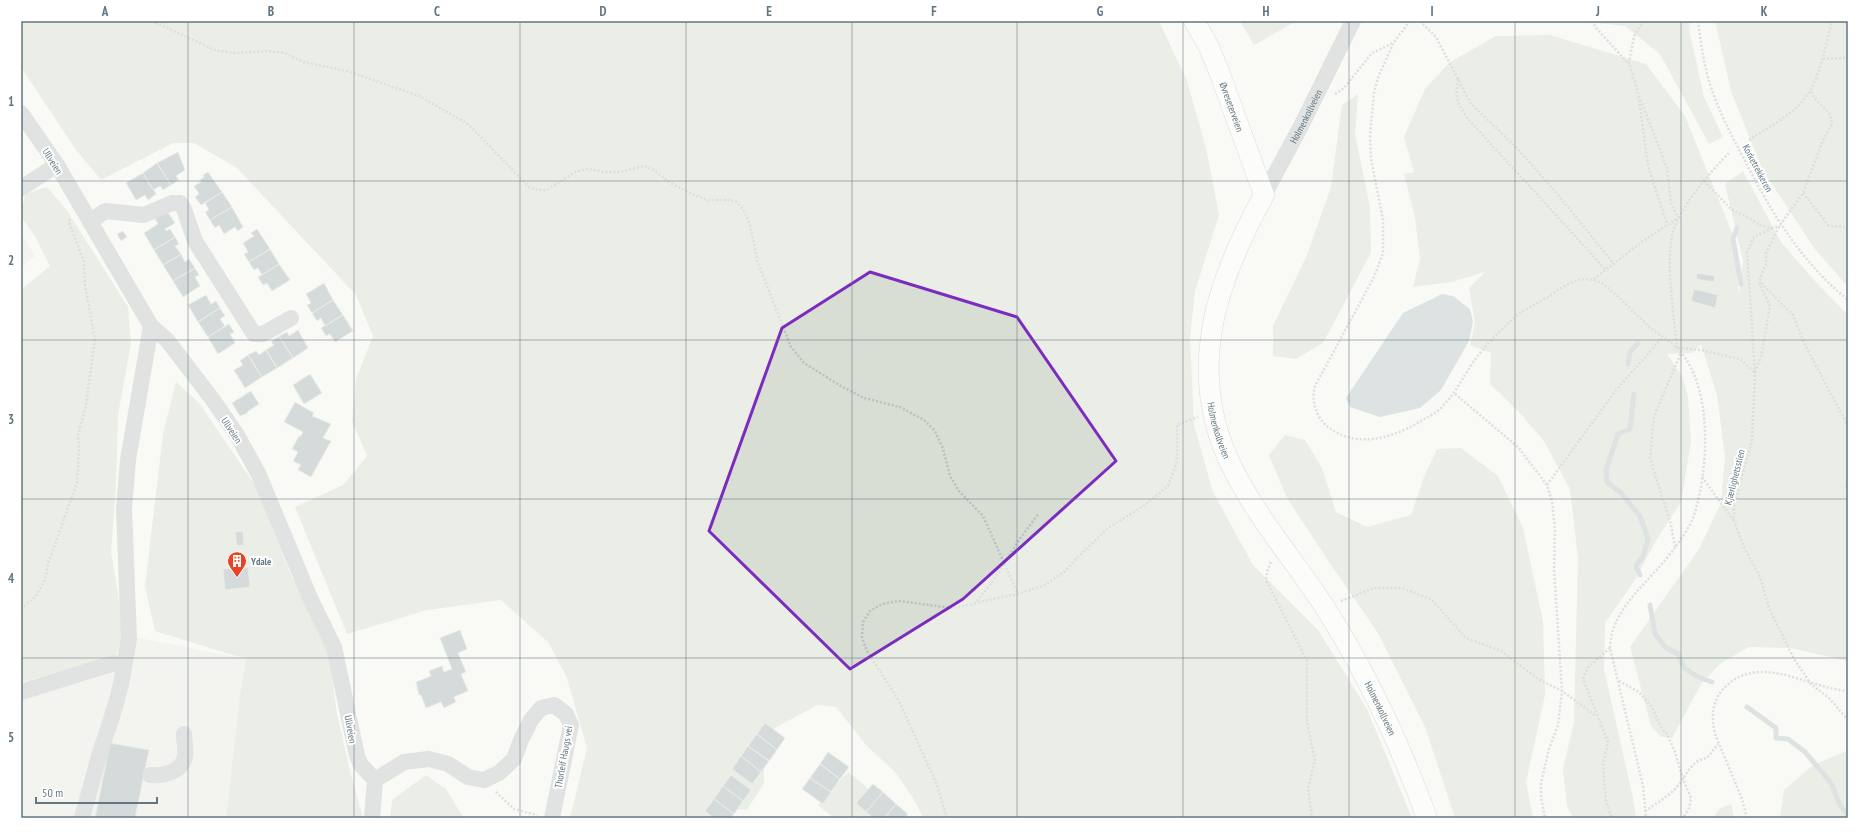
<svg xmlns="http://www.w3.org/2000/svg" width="1869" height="839" font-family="'PT Sans Narrow',sans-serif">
<rect width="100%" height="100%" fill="#f9f9f6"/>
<!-- built -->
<path fill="#eaeae9" d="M21,233L35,256L21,268Z
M125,635L246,659L240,695L226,818H21V682L115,657Z"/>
<!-- green -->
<path fill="#d9ded5" d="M21,21H1159L1187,81L1206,148L1219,215L1195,291L1190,338L1194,425L1213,492L1253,565L1318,630L1367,709L1412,818H923L915,801L896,773L866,745L836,707L817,705L775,728L764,747V783L747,810L722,808L716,818H570L587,748L567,678L549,643L501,600L427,610L347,634L295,507L343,485L367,456L352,421L356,379L373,336L356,295L237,168L194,143H173L101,180L76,150L21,67Z
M1240,21H1297L1254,45Z
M1578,21H1689L1690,34L1704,97L1723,137L1709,144L1660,54L1625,26Z
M1715,21H1848V287L1814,248L1762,169L1731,91Z
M1550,35L1646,64L1685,116L1733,235L1739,294L1743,260L1725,184L1743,171L1781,242L1814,280L1848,315V661L1791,648L1749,647L1721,663L1701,684L1672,738L1661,737L1651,726L1630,647L1699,549L1721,503L1725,456L1717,395L1701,344L1692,353L1667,354L1682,376L1688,397L1691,442L1681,502L1657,539L1633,583L1605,623L1604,669L1633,798L1636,818H1573L1567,806L1563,769L1574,722L1578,558L1570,489L1544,441L1519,412L1490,384L1491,353L1470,345L1475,323L1469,288L1485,272L1451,282L1413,287L1420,259L1415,218L1404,174L1414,172L1404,137L1425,89L1450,62L1496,36Z
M1358,94L1355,134L1370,207L1371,253L1323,343L1296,359L1273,356V326L1307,255L1331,187L1342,105Z
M47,187L68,212L128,307L131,344L118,415L116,486L111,552L125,635L115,657L21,682V290L50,266L35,236L21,217L25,194Z
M176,382L199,403L255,485L290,573L329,654L337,714L351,775L363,818H226L240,695L246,659L155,631L145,586L163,434Z
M1285,435L1305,440L1322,468L1336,512L1367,527L1411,515L1424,477L1437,449L1461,448L1498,476L1523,528L1543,621L1545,695L1526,782L1533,818H1455L1425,727L1378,633L1329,562L1287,498L1269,455Z
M1848,750V818H1780L1784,790L1812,766Z
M848,772L904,818H834L818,805Z
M426,775L446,789L464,818H390L392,800Z
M1731,804L1734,818H1713L1719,809Z"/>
<!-- water -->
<path fill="#b9c7ca" d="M1442,294L1453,296L1470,309L1473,322L1469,341L1441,390L1420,408L1380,417L1350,407L1346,398L1403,313Z"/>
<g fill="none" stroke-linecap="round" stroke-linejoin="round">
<!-- stream -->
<path stroke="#b9c7ca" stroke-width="5" d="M1847,21L1848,23
M1737,228L1733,239L1741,284
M1628,364L1630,352L1638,343
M1634,394L1630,429L1618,434L1606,470L1607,482L1621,493L1640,516L1648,539L1643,556L1636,566L1640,575
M1650,605L1655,634L1665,647L1678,654L1684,668L1698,677L1712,682
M1747,707L1776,728V738L1788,739L1805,752L1831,783L1840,805L1848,815"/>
</g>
<!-- building -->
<path fill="#a8b3b8" stroke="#dbdad8" d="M178,152L185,170L176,176L179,180L171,185L157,163Z
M157,163L171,185L163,190L160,186L153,190L143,173Z
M208,172L222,192L201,205L195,197L199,194L194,186L201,182L200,180L204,177L203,175Z
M143,173L156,194L148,200L145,195L136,200L126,183Z
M222,192L232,207L210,220L205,212L209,210L205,203Z
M232,207L243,227L238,231L235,227L224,234L219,225L215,228L210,220Z
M167,211L175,223L165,229L166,231L170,229L175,237L154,250L144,233L158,224L155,219Z
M257,229L270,249L249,262L244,254L248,252L243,243L254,236L251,233Z
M123,231L127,237L121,241L117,234Z
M175,237L179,244L175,246L181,254L163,265L154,250Z
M270,249L279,264L262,275L258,268L254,270L249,262Z
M181,254L185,262L189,259L195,268L173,281L163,265Z
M279,264L290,280L272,291L267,283L263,285L258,277Z
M195,268L199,275L195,277L200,286L183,297L173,281Z
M1697,273L1715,276L1714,282L1696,279Z
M324,283L333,300L312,313L307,305L311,303L306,294Z
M1694,289L1718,295L1715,308L1691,301Z
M206,295L211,304L216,301L220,308L198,322L188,305Z
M333,300L343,315L325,326L321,318L317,321L312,313Z
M220,308L225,316L220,319L225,326L208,337L198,322Z
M343,315L353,331L335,342L330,334L326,336L321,328Z
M229,324L234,332L230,334L235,343L218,354L208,337Z
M298,330L308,348L293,358L279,336L287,332L289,336Z
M279,336L293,358L277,368L266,350L274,345L271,342Z
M266,350L277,368L262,377L248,355L256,351L259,355Z
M248,355L262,377L245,388L234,370L243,365L240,361Z
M310,374L322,393L304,404L293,385Z
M251,391L259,404L247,412L248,413L240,416L232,403Z
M295,402L314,413L312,416L331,424L323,438L331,441L311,477L298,470L301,465L293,461L298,452L292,449L299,436L300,437L303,432L284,422Z
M243,531L244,545L237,546L235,532Z
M248,567L250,587L225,590L223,569Z
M460,630L467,649L458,653L466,672L461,674L468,691L454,697L456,702L444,708L441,702L426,708L421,695H419L416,682L431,676L429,671L442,666L444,672L452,669L440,638Z
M765,723L785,738L777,750L757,734Z
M757,734L777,750L769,761L748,746Z
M110,743L149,750L135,818H95Z
M748,746L769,761L761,772L741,756Z
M828,752L849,767L840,779L820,764Z
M741,756L761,772L752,784L732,769Z
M820,764L840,779L831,792L810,778Z
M731,775L751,790L743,801L723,786Z
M810,778L831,792L823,804L802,789Z
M873,784L883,792L866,812L856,803Z
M723,786L743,801L734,814L714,799Z
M883,792L896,804L884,818H874L866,812Z
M714,799L734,814L731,818H714L705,811Z
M896,804L908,814L905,818H884Z"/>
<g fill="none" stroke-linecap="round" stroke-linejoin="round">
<defs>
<g id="major">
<path id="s2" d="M1194,21L1209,47L1220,74L1264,195C1215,284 1184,374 1234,471C1258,519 1295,561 1324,606C1367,673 1400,744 1427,818"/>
</g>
</defs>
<!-- major casing -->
<use href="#major" stroke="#b2b9bc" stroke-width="21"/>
<!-- path -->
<path stroke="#bbbfc1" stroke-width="2.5" stroke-dasharray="2 2" stroke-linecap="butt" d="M152,21L215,50L233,53L267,51L285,53L303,62L347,71L419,96L468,124L529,187L538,190H547L575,172L587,169L605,172H620L644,166L654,170L670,183L694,195L708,200H730L737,202L743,209L750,225L758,263L791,347L804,363L839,385L864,398L900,407L924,420L935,431L943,449L950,476L959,491L983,516L1018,594
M1410,21L1394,42L1379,75L1374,92L1370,136L1371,159L1383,220V253L1374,277L1315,386C1311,401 1316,417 1328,427C1358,450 1396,437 1424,419C1430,416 1436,413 1441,408C1455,394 1463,377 1474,361C1485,346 1499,331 1513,319C1523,310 1536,304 1548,297C1558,290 1572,280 1584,279C1593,279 1600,281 1607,287C1621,298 1637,316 1652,329C1660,336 1670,341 1678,349C1714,387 1709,472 1693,518C1689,528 1682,538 1676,546C1654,579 1611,606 1610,648L1643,786L1646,818
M1420,21L1436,37L1471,104L1514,145L1555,191L1613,263
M1592,21L1596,28L1628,63
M1644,21L1634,36L1629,63L1638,92L1648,166L1667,224
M1698,21C1701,44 1704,68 1712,90C1720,114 1732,136 1744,159C1771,212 1801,262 1848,300
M1823,59L1848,58
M1458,79C1455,99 1457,104 1469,120L1606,270
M1335,94L1344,88L1372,53L1393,43
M1639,96L1667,168L1671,202L1678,218
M1749,140C1770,126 1799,112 1811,89C1822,68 1826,44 1832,21
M1704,181L1731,209L1749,218L1759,225L1772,228L1780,226
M1803,193L1829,226L1845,227L1848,230
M1772,228L1754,237L1747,252L1755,372L1752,441L1734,505V521L1743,545L1760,577L1769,608L1794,659L1811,684L1830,699L1848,720
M1594,279L1643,241L1678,218
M1761,283L1793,315L1805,345L1848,426
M1677,348C1674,316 1665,262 1673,232C1679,208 1711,171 1729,153
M1678,348L1701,350L1740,359L1754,372
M1755,372L1761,357L1770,306L1759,282L1766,264V253L1780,225L1803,193L1823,140L1832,124C1831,106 1816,107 1811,90
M1455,394L1518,447L1547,485L1552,501L1555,529L1554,569L1562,691L1558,725L1549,749L1541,783V797L1545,818
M1702,477L1734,521
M1848,478L1846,486L1848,490
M1547,485L1616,390L1662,338
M1675,547L1671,525L1650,458L1654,416L1681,353
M1271,562L1267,572L1266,580L1307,661V723L1315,760L1308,789L1312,818
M1341,601L1374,588H1402L1431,599L1466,638L1501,651L1538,679L1562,691L1596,716
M974,603L1018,594L1045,585L1064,572L1081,554L1108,528L1145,505L1168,486L1177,461V425L1198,417
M21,609L36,596L45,580L48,564L77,483L79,451L78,435L86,405L95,339L85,285L84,262L69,222L70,218
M1610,648L1588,667L1583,679L1608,742L1603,765L1606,802L1612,818
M1619,681L1639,692L1652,707L1662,729L1667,734L1675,752L1683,779L1691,798L1689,808L1683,818
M496,792L514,809L537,815
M1645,811C1656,804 1667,797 1676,788C1687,776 1689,761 1707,758L1718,744
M947,818L937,785L899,701L867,651L862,638L863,622L870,611L882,604L898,601L953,608L974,604L991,584L1019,540L1039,513
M1747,818L1742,799L1715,734C1711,715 1712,700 1726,686C1762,653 1807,688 1848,691"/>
<!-- minor -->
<g stroke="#c1c7ca" stroke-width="16">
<path d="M21,113L57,165L151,326L167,340L213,400L237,435L258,473L310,598L334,647L357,756L361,765L375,780"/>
<path d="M21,188L57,165"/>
<path id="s1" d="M1264,195L1302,124L1353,21"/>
<path d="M90,222L105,211L144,215L172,203H180L184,209L195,241L254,334H263L291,318"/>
<path d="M21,692L111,664L124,663"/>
<path d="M150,775C163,776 183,772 185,756C186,749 184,740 184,734"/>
<path d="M82,818L100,753L115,707L121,684L129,639L124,509L128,460L151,326"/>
<path d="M372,818L375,780L404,762L429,759L448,764L468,777L484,780L499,773L514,759L521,740L531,720L541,708L554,705L566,714L571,725L552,818"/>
</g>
<!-- major -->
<use href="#major" stroke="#fff" stroke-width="20"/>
</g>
<!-- marked area -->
<path d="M0 0H1869V839H0ZM870,272L1017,317L1116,461L963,599L850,669L709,531L782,328Z" fill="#f9f9f6" fill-opacity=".55" fill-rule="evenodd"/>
<path fill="none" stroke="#7b2cbf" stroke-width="3" stroke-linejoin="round" d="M870,272L1017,317L1116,461L963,599L850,669L709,531L782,328Z"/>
<!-- grid -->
<path fill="none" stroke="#627782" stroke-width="1" stroke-opacity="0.55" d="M188,21V818M354,21V818M520,21V818M686,21V818M852,21V818M1017,21V818M1183,21V818M1349,21V818M1515,21V818M1681,21V818M21,181H1848M21,340H1848M21,499H1848M21,658H1848"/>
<!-- icons -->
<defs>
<symbol id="building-pin" viewBox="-11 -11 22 30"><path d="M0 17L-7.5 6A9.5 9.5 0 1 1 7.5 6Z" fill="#ea4225" stroke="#fff"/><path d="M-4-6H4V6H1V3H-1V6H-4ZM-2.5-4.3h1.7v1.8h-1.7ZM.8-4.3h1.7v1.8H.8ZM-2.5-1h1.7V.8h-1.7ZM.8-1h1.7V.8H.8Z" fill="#fff"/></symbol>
</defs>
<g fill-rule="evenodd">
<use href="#building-pin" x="226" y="550" width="22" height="30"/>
</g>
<g text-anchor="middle" stroke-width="4" stroke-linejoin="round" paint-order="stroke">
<!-- street labels -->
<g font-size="10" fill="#627782" stroke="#fff">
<text dy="4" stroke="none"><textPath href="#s2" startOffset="94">Øvreseterveien</textPath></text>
<text dy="4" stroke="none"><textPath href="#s1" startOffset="89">Holmenkollveien</textPath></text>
<text transform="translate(53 161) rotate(58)" y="4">Ullveien</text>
<text transform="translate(1758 168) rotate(62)" y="4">Korketrekkeren</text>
<text transform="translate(232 430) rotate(57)" y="4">Ullveien</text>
<text dy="4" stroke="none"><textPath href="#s2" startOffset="435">Holmenkollveien</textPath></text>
<text transform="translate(1734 477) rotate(-76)" y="4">Kjærlighetsstien</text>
<text dy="4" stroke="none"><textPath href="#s2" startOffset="758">Holmenkollveien</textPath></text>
<text transform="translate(351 729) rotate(80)" y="4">Ullveien</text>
<text transform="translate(563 757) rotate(-80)" y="4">Thorleif Haugs vei</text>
</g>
<!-- poi labels -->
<g font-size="10" font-weight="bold" fill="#627782" stroke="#fff" text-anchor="start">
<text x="251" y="565">Ydale</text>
</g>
</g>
<!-- border -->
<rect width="1869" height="839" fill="none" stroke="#ffffff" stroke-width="44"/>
<!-- scale -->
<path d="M36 797v6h121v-6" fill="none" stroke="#627782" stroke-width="2"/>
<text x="42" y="797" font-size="12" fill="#627782" stroke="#ffffff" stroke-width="3" paint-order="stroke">50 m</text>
<rect x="22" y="22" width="1825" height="795" fill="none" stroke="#627782" stroke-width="1.5"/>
<g font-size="13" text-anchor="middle" font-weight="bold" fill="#627782">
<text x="105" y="16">A</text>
<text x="271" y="16">B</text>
<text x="437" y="16">C</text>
<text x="603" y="16">D</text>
<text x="769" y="16">E</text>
<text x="934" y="16">F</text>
<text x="1100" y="16">G</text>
<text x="1266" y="16">H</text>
<text x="1432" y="16">I</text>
<text x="1598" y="16">J</text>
<text x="1764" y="16">K</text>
<text x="11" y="106">1</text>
<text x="11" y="265">2</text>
<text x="11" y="424">3</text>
<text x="11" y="583">4</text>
<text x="11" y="742">5</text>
</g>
</svg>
